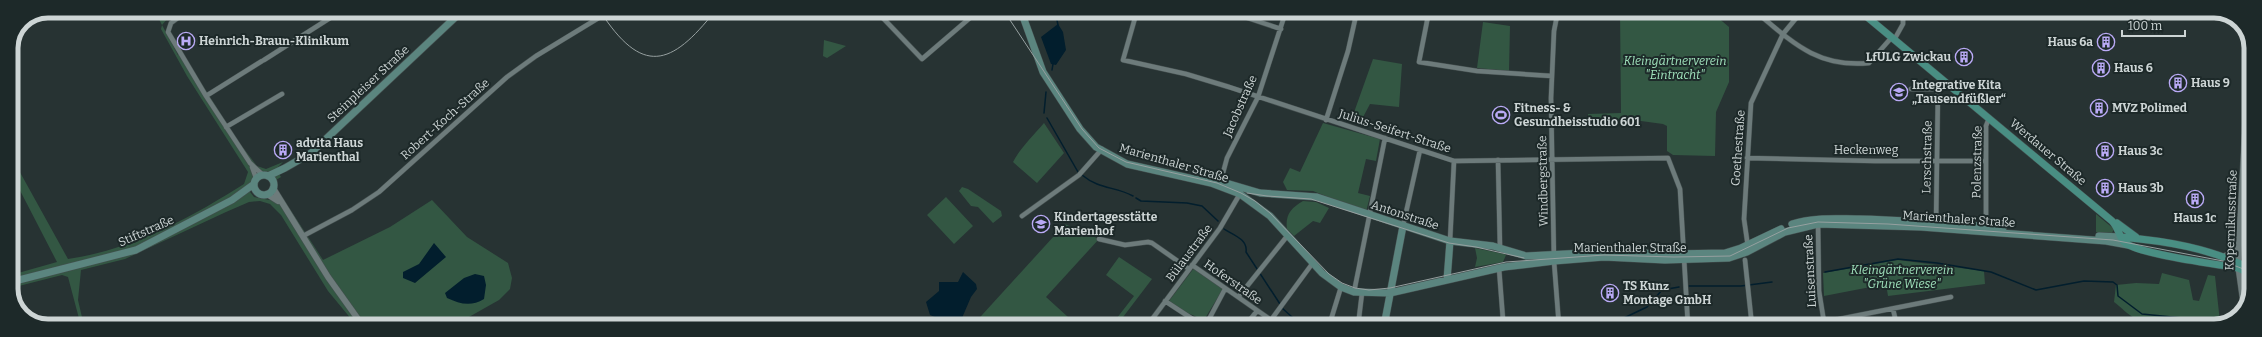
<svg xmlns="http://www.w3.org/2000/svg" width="2262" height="337" font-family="Bitter,serif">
<rect width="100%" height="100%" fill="#273333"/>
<!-- green -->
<path fill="#335743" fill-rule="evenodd" d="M155,11H164L168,18L162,25L178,55L182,53L238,141L257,166L266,169L283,162L276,169L281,177L276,180L275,186L323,260L390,227L432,200L467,237L508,263L512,278L510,289L499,300L453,326H357L328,291L281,215L270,204L260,201L249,202L226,212L125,259L81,270L78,300L84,326H81L68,277L62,275L11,288V275L57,262L11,173V156L68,259C132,250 190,218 244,184L248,172L187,76L161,29L162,25ZM262,172L270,173L276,180L274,189L278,195L270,200L254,197L247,188L252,183L254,177Z
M1620,11H1710L1729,27V82L1716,112L1715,156L1673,155L1667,151V126L1663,124L1641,121L1588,123V114L1621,113Z
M1483,22L1510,26L1509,71L1477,68Z
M824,40L846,46L827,58L823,56Z
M1373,59L1402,64L1399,107L1370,104L1361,121L1352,118Z
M1044,123L1064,153L1037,183L1013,162C1021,147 1033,136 1044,123Z
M1323,123L1380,139L1376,161L1366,159L1358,193L1370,196L1366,212L1313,191L1287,190L1283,182L1290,168L1300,172Z
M962,187L968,189L1001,211L1002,216L993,223L978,207L971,206L959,191Z
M946,197L973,226L954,244L927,215Z
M1303,201L1316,202L1329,208L1320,223L1313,221L1294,236L1287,229C1285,215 1291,208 1303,201Z
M2096,214L2114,229L2112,233L2096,232Z
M1065,224L1099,239L1046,297L1068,317L1060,326H972Z
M1475,248L1504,254L1506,255L1503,262L1475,267L1477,258Z
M1119,257L1152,279L1117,325L1113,323L1134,296L1106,275Z
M1898,260L1984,271L1985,284L1888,296L1886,284L1824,296L1823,273Z
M1194,268L1223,289L1204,320L1185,312L1169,301Z
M2162,273L2189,280L2193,300L2199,301L2208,275L2215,276L2220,322C2199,324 2155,329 2136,319C2128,315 2121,307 2114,302L2116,285L2136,283L2159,284Z"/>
<!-- water -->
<path fill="#021e2d" d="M1058,24L1063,32L1066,50L1056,65L1051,64L1041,37Z
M434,243L446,257L415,283L403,278V272L419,264Z
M963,272L976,284L977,289L971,297L959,325H954L930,315L926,302L939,291V282H958Z
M475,274L484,276L486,285L484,299C471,307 460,304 447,298L445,293L464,278Z"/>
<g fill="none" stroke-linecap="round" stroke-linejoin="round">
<!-- stream -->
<path stroke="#021e2d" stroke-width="1.5" d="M1055,11L1058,25
M1052,70L1053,64
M1044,113L1046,92
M1047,118L1078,172
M1082,175C1100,190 1115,186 1133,196
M1136,198L1141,201L1187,203L1202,206L1218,221
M1224,229C1233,235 1248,239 1246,252L1280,304
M1825,272L1898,259L1937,263L1991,272L2036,290L2084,281L2113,282L2117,285L2118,296L2142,314L2223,322
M1689,286H1741L1772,282
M1282,308L1302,326
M1564,324L1575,326
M1482,326L1512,318L1535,324H1555
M1607,326L1647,307L1662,290L1679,287"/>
<defs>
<path id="minor" d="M187,11L171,23L168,32L206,96L250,163L263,175
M597,11L601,16
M1137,11L1123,60L1186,74L1229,87L1454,161L1668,158L1680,189L1688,326
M1227,11L1281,29
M1429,11L1419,62L1477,71L1552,76
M1558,11L1554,31L1551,98L1554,261L1559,326
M1755,11C1792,42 1817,68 1869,63L1892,37
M882,17L922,59L978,11
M1894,40L1903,24V11
M264,60L341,11
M1911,89H1938L1936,225
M206,96L262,61
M1326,120L1348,51L1357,11
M226,127L282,94
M1747,158L1875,161H1985
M1498,160L1500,248
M252,167L256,178
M2243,177L2251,178
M1220,184L1227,158L1258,97L1286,11
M1022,216L1079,175L1102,149
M1818,222L1819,291L1824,322
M1403,226L1420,150
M1986,229V126L1989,118
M303,236L352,210L379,192L507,77L536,56L610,11
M1099,239L1125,245L1148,242L1152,243L1189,269
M1450,241L1454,161
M1748,247L1744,219L1751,103L1783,34L1802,11
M1745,260L1752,326
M1192,265L1271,320L1312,264
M1499,268L1503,320
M1354,292L1385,138
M1240,295L1288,235
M1165,301L1194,320L1208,321L1216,326
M1893,309L1897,326
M1208,321L1225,289
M1147,326L1220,228L1241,192
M1245,326L1257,311
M1329,326L1341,287
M1358,326L1362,293
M1804,326L1951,297"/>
<path id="tertiary" d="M273,188L328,277L363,326
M267,194L278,201
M2225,256L2232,253L2239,244
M2244,307L2238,264L2247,96V37"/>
<path id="secondary" d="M1021,11L1043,72L1080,129L1096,147L1127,164L1211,183L1240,194L1270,216L1322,273L1341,287L1354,292L1390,293L1504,267L1554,261L1604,257L1665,260L1729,258L1747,252L1785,232L1818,224L1921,227L2106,241L2128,245
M254 185a10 10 0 1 1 20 0a10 10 0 1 1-20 0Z
M268,176L285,168L311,153L462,11
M1216,180L1260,193L1317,197L1450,241L1493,246L1526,256L1604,252L1671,254L1725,253L1741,248L1781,229
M1792,224C1814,217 1836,219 1859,219C1907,220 1955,224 2003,228
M2099,236L2121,237
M1447,280L1450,241
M11,282L136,250L232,200L254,184
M1384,326L1403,226"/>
<path id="primary" d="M1860,11L2112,221C2118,227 2119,236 2124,242C2136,254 2217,264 2238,268L2251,274
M2117,223L2136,237
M2121,237C2166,241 2210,248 2251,269"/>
</defs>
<!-- minor casing -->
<use href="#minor" stroke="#444f4f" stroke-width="5.5"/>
<!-- tertiary casing -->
<use href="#tertiary" stroke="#444f4f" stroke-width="7"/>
<!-- secondary casing -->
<use href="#secondary" stroke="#444f4f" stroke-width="8"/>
<!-- primary casing -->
<use href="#primary" stroke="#444f4f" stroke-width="8"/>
<!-- minor -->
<use href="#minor" stroke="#6d7b7b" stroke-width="4.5"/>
<!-- tertiary -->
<use href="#tertiary" stroke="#6d7b7b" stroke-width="6"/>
<!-- secondary -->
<use href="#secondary" stroke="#5b857f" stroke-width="7"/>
<!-- primary -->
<use href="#primary" stroke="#498e83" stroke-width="7"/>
<!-- tram -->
<path stroke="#96a0a0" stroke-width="1" d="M600,11C642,76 671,67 715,11
M1004,11L1082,129L1099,148L1126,162L1217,183L1241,193L1255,201L1270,213L1329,274L1342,283L1355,288L1369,290L1390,288L1506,262L1604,255L1674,257L1730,256L1788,228L1818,222L1888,224L2113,240L2223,261L2251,272
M1247,193L1267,196L1311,199L1449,243L1476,247L1524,258"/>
</g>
<!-- icons -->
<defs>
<symbol id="hospital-ring" viewBox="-11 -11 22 22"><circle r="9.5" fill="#1d2929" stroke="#baaaf6" stroke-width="1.5"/><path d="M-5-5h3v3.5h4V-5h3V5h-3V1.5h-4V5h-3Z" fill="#baaaf6"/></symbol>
<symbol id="building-ring" viewBox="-11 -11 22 22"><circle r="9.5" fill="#1d2929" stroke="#baaaf6" stroke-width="1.5"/><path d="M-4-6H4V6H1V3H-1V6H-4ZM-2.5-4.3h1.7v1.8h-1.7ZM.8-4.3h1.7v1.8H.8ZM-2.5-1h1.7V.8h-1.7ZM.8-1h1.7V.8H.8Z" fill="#baaaf6"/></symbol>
<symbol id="school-ring" viewBox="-11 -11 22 22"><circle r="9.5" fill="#1d2929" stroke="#baaaf6" stroke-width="1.5"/><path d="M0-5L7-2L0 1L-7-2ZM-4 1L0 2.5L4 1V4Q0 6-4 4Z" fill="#baaaf6"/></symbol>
<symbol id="stadium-ring" viewBox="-11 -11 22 22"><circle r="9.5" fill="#1d2929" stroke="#baaaf6" stroke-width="1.5"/><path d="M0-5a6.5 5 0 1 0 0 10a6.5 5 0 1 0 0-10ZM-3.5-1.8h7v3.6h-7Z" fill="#baaaf6"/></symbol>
</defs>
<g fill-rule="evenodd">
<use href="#hospital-ring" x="176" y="31" width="20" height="20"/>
<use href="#building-ring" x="2096" y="32" width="20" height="20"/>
<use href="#building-ring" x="1954" y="47" width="20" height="20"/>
<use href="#building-ring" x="2091" y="58" width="20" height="20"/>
<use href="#building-ring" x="2168" y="73" width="20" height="20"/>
<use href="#school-ring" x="1889" y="82" width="20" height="20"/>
<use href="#building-ring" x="2089" y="98" width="20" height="20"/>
<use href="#stadium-ring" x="1491" y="105" width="20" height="20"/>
<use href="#building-ring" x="273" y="140" width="20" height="20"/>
<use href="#building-ring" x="2095" y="141" width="20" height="20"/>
<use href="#building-ring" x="2095" y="178" width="20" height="20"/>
<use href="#building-ring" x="2185" y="189" width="20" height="20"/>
<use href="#school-ring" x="1031" y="214" width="20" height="20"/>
<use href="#building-ring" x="1600" y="283" width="20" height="20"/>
</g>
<g text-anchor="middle" stroke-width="4" stroke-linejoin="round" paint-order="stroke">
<!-- poi labels -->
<g font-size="12" font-weight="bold" fill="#cdd5d5" stroke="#1d2929" text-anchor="start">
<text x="199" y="45">Heinrich-Braun-Klinikum</text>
<text x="2093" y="46" text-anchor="end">Haus 6a</text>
<text x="1951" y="61" text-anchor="end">LfULG Zwickau</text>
<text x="2114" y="72">Haus 6</text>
<text x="2191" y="87">Haus 9</text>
<text x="1912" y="89">Integrative Kita<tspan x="1912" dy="14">„Tausendfüßler“</tspan></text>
<text x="1514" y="112">Fitness- &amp;<tspan x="1514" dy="14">Gesundheisstudio 601</tspan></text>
<text x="2112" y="112">MVZ Polimed</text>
<text x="296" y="147">advita Haus<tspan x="296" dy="14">Marienthal</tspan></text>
<text x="2118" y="155">Haus 3c</text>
<text x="2118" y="192">Haus 3b</text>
<text x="1054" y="221">Kindertagesstätte<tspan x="1054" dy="14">Marienhof</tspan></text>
<text x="2195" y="222" text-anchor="middle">Haus 1c</text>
<text x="1623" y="290">TS Kunz<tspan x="1623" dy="14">Montage GmbH</tspan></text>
</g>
<!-- park labels -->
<g font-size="12" font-style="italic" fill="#a0e2bc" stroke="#1d2929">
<text x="1675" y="65">Kleingärtnerverein<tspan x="1675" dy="14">"Eintracht"</tspan></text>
<text x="1902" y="274">Kleingärtnerverein<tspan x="1902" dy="14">"Grüne Wiese"</tspan></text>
</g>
<!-- street labels -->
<g font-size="12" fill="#cdd5d5" stroke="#1d2929">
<text transform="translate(368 84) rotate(-43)" y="4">Steinpleiser Straße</text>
<text transform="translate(1240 106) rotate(-66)" y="4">Jacobstraße</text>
<text transform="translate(445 119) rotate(-42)" y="4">Robert-Koch-Straße</text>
<text transform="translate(1395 131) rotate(18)" y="4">Julius-Seifert-Straße</text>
<text transform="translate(1738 148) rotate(-86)" y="4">Goethestraße</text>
<text x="1866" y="154">Heckenweg</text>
<text transform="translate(2048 152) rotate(40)" y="4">Werdauer Straße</text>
<text transform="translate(1927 157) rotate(-89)" y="4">Lerschstraße</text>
<text transform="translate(1977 162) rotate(-89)" y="4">Polenzstraße</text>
<text transform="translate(1174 163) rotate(16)" y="4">Marienthaler Straße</text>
<text transform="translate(1543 181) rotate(-91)" y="4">Windbergstraße</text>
<text transform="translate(1405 215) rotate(18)" y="4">Antonstraße</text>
<text transform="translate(1959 219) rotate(4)" y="4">Marienthaler Straße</text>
<text transform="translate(2231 220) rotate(-88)" y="4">Kopernikusstraße</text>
<text transform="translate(146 231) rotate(-24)" y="4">Stiftstraße</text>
<text x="1630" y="252">Marienthaler Straße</text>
<text transform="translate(1189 253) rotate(-53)" y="4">Bülaustraße</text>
<text transform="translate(1810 271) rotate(-93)" y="4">Luisenstraße</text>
<text transform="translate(1233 282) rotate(35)" y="4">Hoferstraße</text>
</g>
</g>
<!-- crop -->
<path d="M0 0H2262V337H0ZM48 18H2214A30 30 0 0 1 2244 48V289A30 30 0 0 1 2214 319H48A30 30 0 0 1 18 289V48A30 30 0 0 1 48 18Z" fill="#1d2929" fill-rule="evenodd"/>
<path fill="none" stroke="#cdd5d5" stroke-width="5" d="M48 18H2214A30 30 0 0 1 2244 48V289A30 30 0 0 1 2214 319H48A30 30 0 0 1 18 289V48A30 30 0 0 1 48 18Z"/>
<!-- scale -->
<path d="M2122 30v6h63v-6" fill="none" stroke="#cdd5d5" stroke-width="2"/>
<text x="2128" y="30" font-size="12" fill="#cdd5d5" stroke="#1d2929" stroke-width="3" paint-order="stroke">100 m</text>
</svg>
